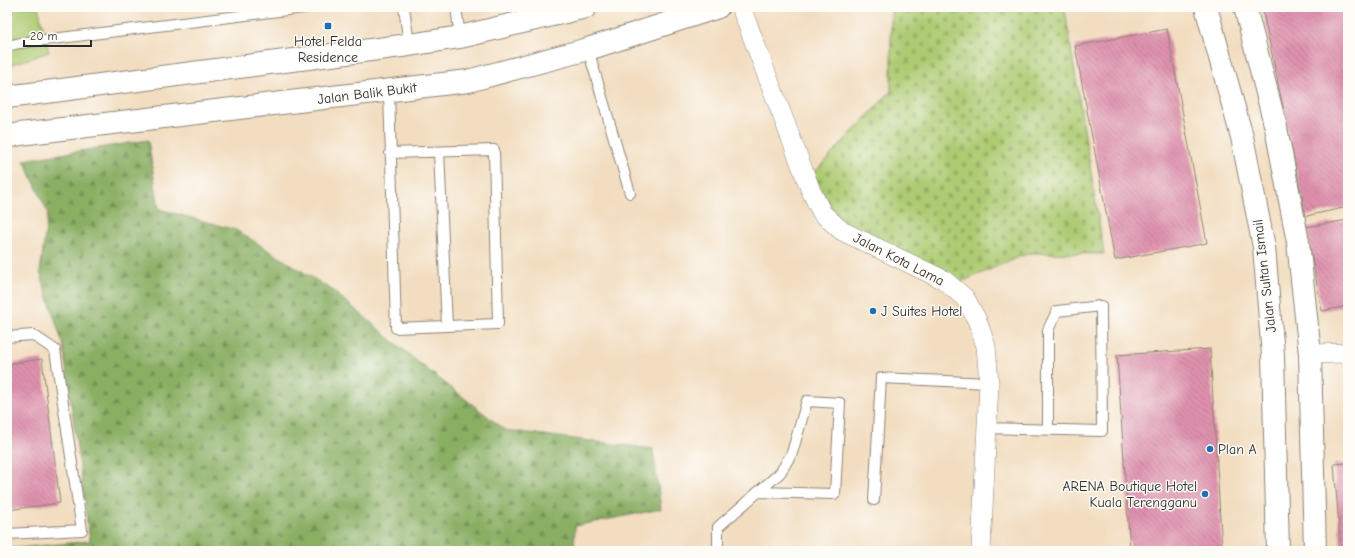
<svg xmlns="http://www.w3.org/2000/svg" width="1355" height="558" font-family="'Comic Neue',sans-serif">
<defs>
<pattern id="forest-firs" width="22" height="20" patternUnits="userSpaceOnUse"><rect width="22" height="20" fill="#8aaf64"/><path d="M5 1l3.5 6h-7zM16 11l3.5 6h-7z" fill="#718f53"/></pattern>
<pattern id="cemetery-stones" width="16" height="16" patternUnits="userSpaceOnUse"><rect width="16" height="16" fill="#adcb72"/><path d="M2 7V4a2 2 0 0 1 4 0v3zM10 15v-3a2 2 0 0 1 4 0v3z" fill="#95ae63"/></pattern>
<pattern id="building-back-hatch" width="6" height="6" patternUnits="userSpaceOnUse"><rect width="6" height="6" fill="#df91ad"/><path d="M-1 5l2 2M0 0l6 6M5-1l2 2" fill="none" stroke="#b5778d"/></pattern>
</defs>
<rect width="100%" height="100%" fill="#fdfcf7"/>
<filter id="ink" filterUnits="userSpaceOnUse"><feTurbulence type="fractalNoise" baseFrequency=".025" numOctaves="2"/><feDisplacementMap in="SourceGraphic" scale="8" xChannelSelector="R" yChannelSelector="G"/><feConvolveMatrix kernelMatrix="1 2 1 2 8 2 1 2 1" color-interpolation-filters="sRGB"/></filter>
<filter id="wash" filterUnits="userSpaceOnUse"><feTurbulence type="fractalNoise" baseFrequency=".012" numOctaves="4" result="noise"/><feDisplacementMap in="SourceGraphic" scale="16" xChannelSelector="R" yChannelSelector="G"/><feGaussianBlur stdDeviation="0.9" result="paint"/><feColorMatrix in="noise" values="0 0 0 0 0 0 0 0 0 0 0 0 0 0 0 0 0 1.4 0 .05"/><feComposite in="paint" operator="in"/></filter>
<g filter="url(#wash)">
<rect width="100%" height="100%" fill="#f2ddc0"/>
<!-- forest -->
<path fill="url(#forest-firs)" stroke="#5a6d48" d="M148,140L159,209L236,230L332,290L418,362L505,430L653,449L661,509L575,526L574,551H7V549L90,541L63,345L40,272L48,213L24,160Z"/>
<!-- cemetery -->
<path fill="url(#cemetery-stones)" stroke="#6c7b4e" d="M891,7H1063L1065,10L1104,254L1029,253L961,282L917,261L837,218L813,174L891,91Z"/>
<!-- green -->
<path fill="#adcb72" stroke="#6c7b4e" d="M7,7H38L49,52L7,66Z"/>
<g id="blocks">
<!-- building -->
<path fill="url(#building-back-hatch)" d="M1262,7H1348V207L1306,216Z
M1167,29L1207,243L1115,260L1075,46Z
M1348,220V306L1322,311L1306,227Z
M1210,349L1222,550L1130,551L1117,355Z
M42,359L60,503L7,510V364Z
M1348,463V551H1341L1334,464Z"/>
</g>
</g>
<g filter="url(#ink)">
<use href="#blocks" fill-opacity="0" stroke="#8e8476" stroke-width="1"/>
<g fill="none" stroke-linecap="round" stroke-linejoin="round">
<defs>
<path id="service" d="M404,7L409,45
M456,7L460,37
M7,46L20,43L311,7
M588,49L630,193
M389,91L396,328L498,324L494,150L390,153
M439,152L447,326
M7,337L33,335L55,350L82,530L7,534
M986,428L1102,431L1101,306L1057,311L1048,330V429
M874,500L881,378L989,383
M718,551V527L780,473L792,453L807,401L840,403L835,494L758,492"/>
<path id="minor" d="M741,7L811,191L822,213L842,231L944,280L965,298L977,320L986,346L989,383L981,551
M1310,354L1348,353"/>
<path id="secondary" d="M1206,7L1242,137L1264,247L1273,355L1278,551
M1245,7L1276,128L1298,242L1310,354L1315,551
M7,97L409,45L460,37L586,7
M7,137L20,134L468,81L588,49L718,7"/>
</defs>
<!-- service casing -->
<use href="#service" stroke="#8e8476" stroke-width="12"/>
<!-- minor casing -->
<use href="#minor" stroke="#8e8476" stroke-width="20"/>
<!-- secondary casing -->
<use href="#secondary" stroke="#8e8476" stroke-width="24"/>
<!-- service -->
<use href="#service" stroke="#fff" stroke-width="10"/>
<!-- minor -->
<use href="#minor" stroke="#fff" stroke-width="19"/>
<!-- secondary -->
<use href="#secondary" stroke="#fff" stroke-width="22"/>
</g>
</g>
<!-- markers -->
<g fill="#1f6fb2" stroke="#fdfcf7" stroke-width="1.5">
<rect x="324" y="22" width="8" height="8" rx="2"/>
<circle cx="873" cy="311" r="4"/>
<circle cx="1210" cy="449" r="4"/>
<circle cx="1205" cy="494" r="4"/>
</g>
<g text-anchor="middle" stroke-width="3" stroke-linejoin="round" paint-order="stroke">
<!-- poi labels -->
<g font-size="14" fill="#2b2b2b" stroke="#fdfcf7" text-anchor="start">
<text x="328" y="46" text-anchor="middle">Hotel Felda<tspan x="328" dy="16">Residence</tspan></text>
<text x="881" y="316">J Suites Hotel</text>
<text x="1218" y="454">Plan A</text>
<text x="1197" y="491" text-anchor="end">ARENA Boutique Hotel<tspan x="1197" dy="16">Kuala Terengganu</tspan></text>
</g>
<!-- street labels -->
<g font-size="14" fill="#2b2b2b" stroke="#fdfcf7">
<text transform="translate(367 93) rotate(-7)" y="5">Jalan Balik Bukit</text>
<text transform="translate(899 259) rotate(27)" y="5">Jalan Kota Lama</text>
<text transform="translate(1264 276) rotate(-97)" y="5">Jalan Sultan Ismail</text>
</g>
</g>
<!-- margin -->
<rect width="1355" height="558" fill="none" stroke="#fdfcf7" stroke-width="24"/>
<!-- scale -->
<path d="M24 40v6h67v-6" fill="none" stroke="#2b2b2b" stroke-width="2"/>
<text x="30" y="40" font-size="12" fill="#2b2b2b" stroke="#fdfcf7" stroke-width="3" paint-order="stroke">20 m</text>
</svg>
